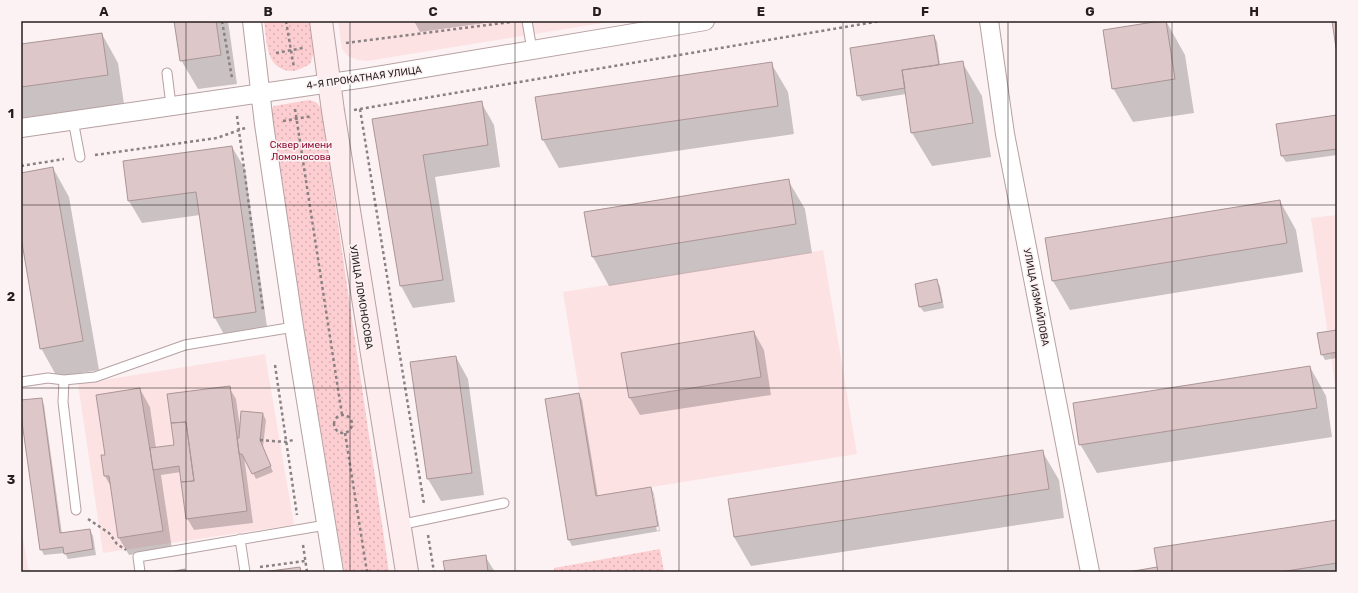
<svg xmlns="http://www.w3.org/2000/svg" width="1358" height="593" font-family="Rubik,sans-serif">
<defs>
<pattern id="grass-dots" width="8" height="8" patternUnits="userSpaceOnUse"><rect width="8" height="8" fill="#fdced1"/><path d="M2 2h.1M6 6h.1" fill="none" stroke="#d9b0b3" stroke-width="1.8" stroke-linecap="round"/></pattern>
</defs>
<rect width="100%" height="100%" fill="#fcf2f3"/>
<!-- built -->
<path fill="#fde2e4" d="M338,21H615L367,61L357,60L348,56L342,49Z
M1337,215V398L1311,218Z
M823,250L857,454L596,496L563,292Z
M265,354L294,525L103,553L78,384Z
M21,527L29,572H21Z"/>
<!-- grass -->
<path fill="url(#grass-dots)" d="M264,21H310L315,49L310,64C306,66 298,71 293,71C265,71 267,41 264,21Z
M309,100L316,102L321,108L389,572H344L270,123V111L274,106Z
M660,549L664,572H554V568Z"/>
<!-- shadow -->
<path fill="#0003" fill-rule="evenodd" d="M175,21H228L237,84L198,89L181,60Z
M414,21H500L420,32Z
M1166,21L1185,55L1194,113L1133,122L1113,88Z
M102,34L118,63L124,104L21,118V45Z
M934,36L937,42L940,65L962,62L982,96L991,157L932,166L912,133L906,94L862,101L858,95Z
M771,63L788,92L794,134L559,168L543,140Z
M481,102L494,125L500,167L435,177L455,302L413,308L401,286L374,120Z
M1337,116V155L1286,162L1282,156L1277,125Z
M232,147L245,169L268,334L227,340L215,318L200,215L142,223L129,201Z
M53,168L69,197L99,370L57,377L41,348L21,231V174Z
M788,180L805,209L812,253L609,286L593,257L586,213Z
M1280,201L1296,230L1303,272L1070,310L1053,281L1046,239Z
M936,281L940,286L944,308L924,312L920,307Z
M1337,331V358L1325,360L1322,354Z
M754,332L764,350L771,395L640,415L630,398L622,353Z
M456,357L468,379L484,495L441,501L428,479Z
M1310,367L1326,396L1332,437L1097,473L1080,444Z
M229,387L236,399L240,427L263,414L266,420L263,447L273,472L256,479L244,456L253,523L194,530L187,518L181,472L161,475L172,549L129,555L119,538L111,487L105,476L106,456L140,389L150,407L156,448L175,446Z
M579,394L582,400L598,497L651,488L654,494L660,531L572,546L569,540ZM651,493H653L659,530L657,531Z
M41,399L44,405L62,534L90,530L93,536L96,555L68,559L65,553L44,555L41,549L21,401Z
M1042,451L1059,480L1064,518L751,566L734,537L729,499Z
M1337,521V572H1134L1158,568Z
M485,556L495,572H446Z"/>
<!-- building -->
<path fill="#dec7c8" stroke="#ab9596" d="M174,21H216L221,55L180,61Z
M1160,21H1166L1175,79L1112,89L1103,30Z
M1332,21H1337V48H1336Z
M102,33L108,75L21,87V44Z
M934,35L939,65L902,70L905,88L857,96L850,48Z
M963,61L973,123L911,133L902,70Z
M772,62L778,106L542,140L535,97Z
M482,101L488,145L423,155L443,280L400,286L372,119Z
M1337,115V149L1281,156L1276,124Z
M232,146L256,312L214,318L196,192L128,201L123,161Z
M53,167L83,341L40,349L21,237V173Z
M789,179L796,224L592,257L584,212Z
M1280,200L1287,243L1052,281L1045,238Z
M937,279L942,302L919,307L915,284Z
M1337,330V352L1321,355L1317,333Z
M754,331L761,377L629,398L621,353Z
M456,356L472,473L427,479L410,362Z
M1310,366L1317,408L1079,445L1073,403Z
M230,386L247,511L186,519L181,482L194,481L186,422L171,423L167,394Z
M140,388L163,531L118,538L109,476H104L101,455H105L96,395Z
M579,393L596,496L651,487L658,526L568,540L545,399Z
M42,398L60,533L90,529L93,549L64,554L63,547L40,550L21,415V400Z
M241,411L263,413L260,440L271,466L252,474L242,454H239L237,438H239Z
M186,422L194,481L181,482L179,466L153,470L150,448L174,445L171,423Z
M1043,450L1049,489L734,537L728,499Z
M1337,520V563L1280,572H1158L1154,548Z
M486,555L488,572H445L443,561Z
M300,567L301,572H263Z
M1157,567L1158,572H1128Z
M185,569V572H169Z"/>
<g fill="none" stroke-linecap="round" stroke-linejoin="round">
<defs>
<path id="lane" d="M527,21L532,50
M167,73L171,105
M73,120L80,157
M64,380L63,402L76,510
M21,382L48,378L64,380L95,377L185,345L294,327
M399,525L504,503
M240,539L245,572
M140,572L138,557L326,525"/>
<path id="street" d="M252,21L264,124L294,327L334,572
M989,21L1005,134L1090,572
M21,128L365,78L705,21"/>
<path id="secondary" d="M321,21L333,111L407,572"/>
</defs>
<!-- lane casing -->
<use href="#lane" stroke="#b7a1a2" stroke-width="11"/>
<!-- street casing -->
<use href="#street" stroke="#b7a1a2" stroke-width="20"/>
<!-- secondary casing -->
<use href="#secondary" stroke="#b7a1a2" stroke-width="24"/>
<!-- path -->
<path stroke="#8a8182" stroke-width="2.5" stroke-dasharray="3 3" stroke-linecap="butt" d="M222,21L232,78
M286,21L294,68
M346,43L511,22
M276,53L303,48
M295,109L342,415
M360,109L424,504
M354,110L880,21
M237,116L263,310
M283,121L312,116
M95,155L217,138L245,128
M21,166L64,159
M275,365L297,515
M334 424a9 9 0 1 1 18 0a9 9 0 1 1-18 0Z
M345,433L367,572
M260,440L286,442L293,440
M88,519L109,533L117,544L126,550
M428,535L434,572
M303,545L307,572
M260,567L305,561"/>
<!-- lane -->
<use href="#lane" stroke="#fff" stroke-width="9"/>
<!-- street -->
<use href="#street" stroke="#fff" stroke-width="18"/>
<!-- secondary -->
<use href="#secondary" stroke="#fdedee" stroke-width="22"/>
</g>
<!-- grid -->
<path fill="none" stroke="#261e1e" stroke-width="1" stroke-opacity="0.55" d="M186,21V572M350,21V572M515,21V572M679,21V572M843,21V572M1008,21V572M1172,21V572M21,205H1337M21,388H1337"/>
<g text-anchor="middle" stroke-width="3.5" stroke-linejoin="round" paint-order="stroke">
<!-- street labels -->
<g font-size="10" fill="#261e1e" stroke="#fcf2f3">
<text transform="translate(364 77) rotate(-8)" y="4">4-Я ПРОКАТНАЯ УЛИЦА</text>
<text transform="translate(362 297) rotate(81)" y="4">УЛИЦА ЛОМОНОСОВА</text>
<text transform="translate(1037 297) rotate(79)" y="4">УЛИЦА ИЗМАЙЛОВА</text>
</g>
<!-- park labels -->
<g font-size="10" fill="#8f0d32" stroke="#fcf2f3">
<text x="301" y="148">Сквер имени<tspan x="301" dy="12">Ломоносова</tspan></text>
</g>
</g>
<!-- border -->
<rect width="1358" height="593" fill="none" stroke="#fcf2f3" stroke-width="44"/>
<rect x="22" y="22" width="1314" height="549" fill="none" stroke="#261e1e" stroke-width="1.5"/>
<g font-size="13" text-anchor="middle" font-weight="bold" fill="#261e1e">
<text x="104" y="16">A</text>
<text x="268" y="16">B</text>
<text x="433" y="16">C</text>
<text x="597" y="16">D</text>
<text x="761" y="16">E</text>
<text x="925" y="16">F</text>
<text x="1090" y="16">G</text>
<text x="1254" y="16">H</text>
<text x="11" y="118">1</text>
<text x="11" y="301">2</text>
<text x="11" y="484">3</text>
</g>
</svg>
